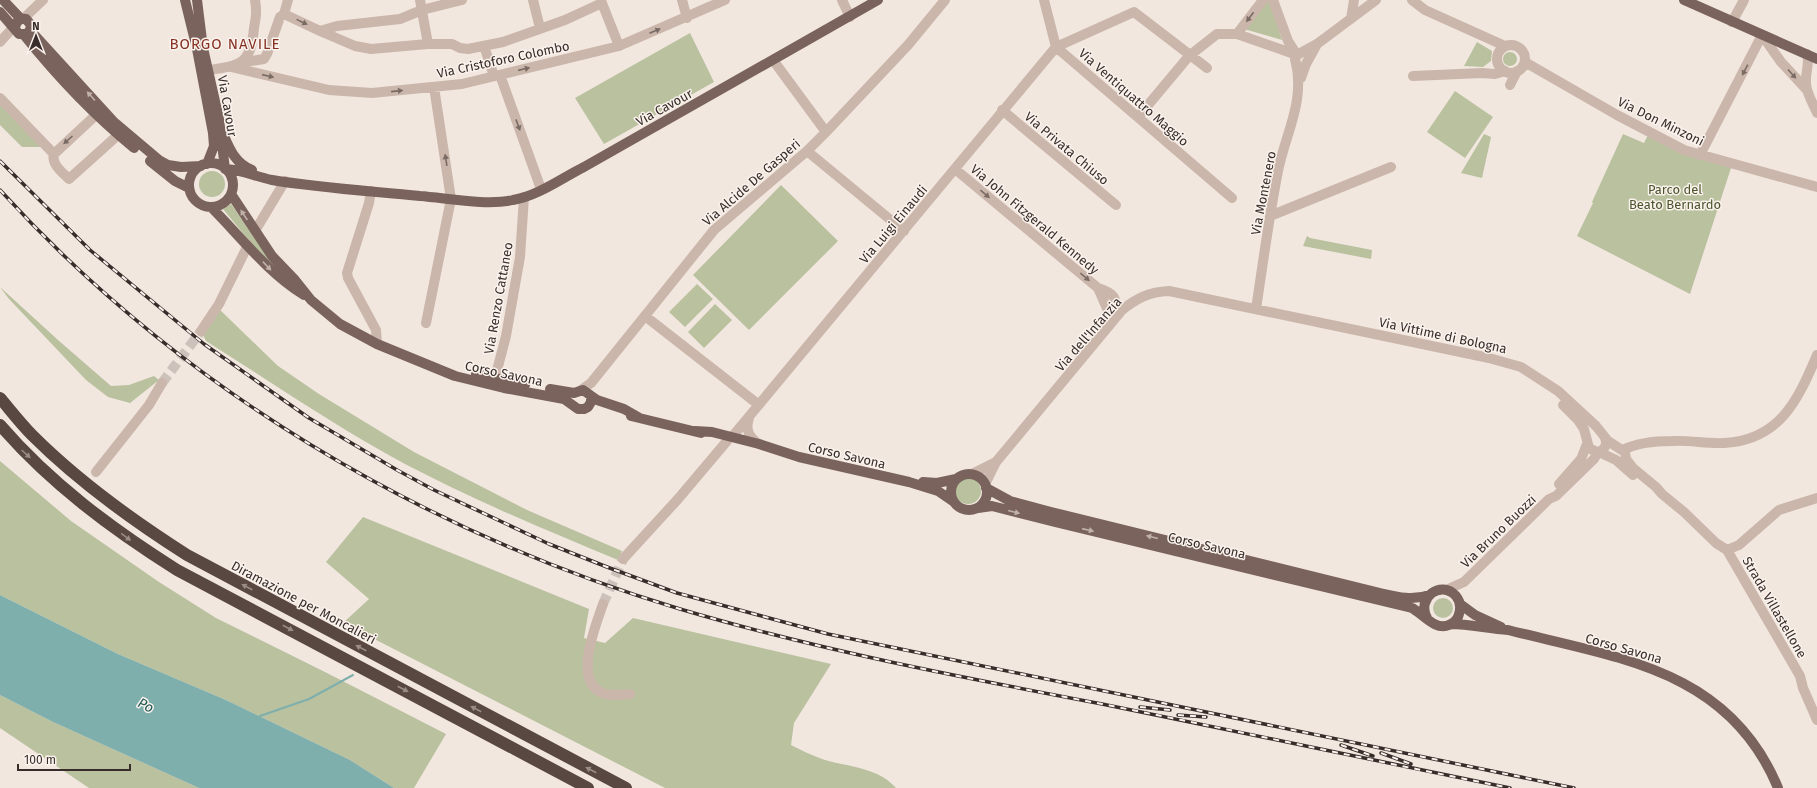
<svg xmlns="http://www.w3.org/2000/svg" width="1817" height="788" font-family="'Fira Sans',sans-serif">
<rect width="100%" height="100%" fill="#f2e7df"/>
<!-- green -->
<path fill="#b9c19f" d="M1266,0H1270L1282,40L1244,29Z
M690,33L714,82L604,144L575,98Z
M1477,42L1492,51L1491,61L1483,67L1464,66Z
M1503 59a7 7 0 1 1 14 0a7 7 0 1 1-14 0Z
M1455,91L1493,117L1465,158L1427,132Z
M0,103L44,147H22L0,125Z
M1484,134L1491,137L1482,178L1461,173Z
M1623,134L1644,143L1648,135L1731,168L1690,294L1577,236L1593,203L1592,202Z
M199 184a13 13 0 1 1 26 0a13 13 0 1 1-26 0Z
M781,185L838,241L749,330L693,275Z
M231,204L274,264V268L260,254L223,209Z
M1307,236L1310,238L1372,250L1371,259L1303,246Z
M697,284L713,299L685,327L669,312Z
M0,287L58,340L111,386L129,385L154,376L159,380L130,403L108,397L86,380L9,299Z
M715,304L732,320L704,348L688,332Z
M218,308L278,366L319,394L414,452L527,510L622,551L618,560C545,530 474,500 405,464C336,427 271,382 206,341L203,335Z
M0,461L71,521L159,582L216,618L327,673L446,734L414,788H394L350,760L226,700L118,654L0,595Z
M955 491a13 13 0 1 1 26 0a13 13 0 1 1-26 0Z
M363,517L589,609L584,638L605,643L633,618L831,664L794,723L791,745C801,750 811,755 822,759C847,767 878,767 896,788H665L343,623L369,599L326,562Z
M1433 608a10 10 0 1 1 20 0a10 10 0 1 1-20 0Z
M0,695L53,722L199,788H89L0,728Z"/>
<!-- water -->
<path fill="#7fafac" d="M0,595L118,654L226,700L350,760L394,788H199L53,722L0,695Z"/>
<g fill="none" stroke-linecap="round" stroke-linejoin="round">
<!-- stream -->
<path stroke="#7fafac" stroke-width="2" d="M260,716L309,699L353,675"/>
<!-- minor-tunnel -->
<path stroke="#cdc2bb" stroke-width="10" stroke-dasharray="10 5" stroke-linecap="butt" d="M162,383L201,331
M603,604L623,559"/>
<!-- minor -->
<path stroke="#cbb6ab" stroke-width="10" d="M420,0L428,44
M533,0L540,28
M682,0L687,18
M842,0L850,17
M1044,0L1056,47L1232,198
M1273,0L1288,41L1297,55
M1412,0L1425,10L1505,46
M284,14L288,0
M23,19L43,0
M1351,19L1354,0
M1732,22L1744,0
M320,31L355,46L371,49L428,44H452L460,48L468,49L503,42L565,20L602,3L619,46
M1237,34L1263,0
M0,42L10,31L15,29
M1497 59a14 14 0 1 1 28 0a14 14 0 1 1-28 0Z
M484,46L494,76
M1807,54C1810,65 1805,72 1806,83C1806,93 1813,103 1817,113
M1297,55L1317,44L1376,0
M773,60L826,132
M1525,62L1617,115L1684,150L1817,187
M239,63L264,59L267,54L280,17L284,14L320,31L337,26L400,19L422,10L462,0
M231,67L329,90L372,93L462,84L619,46L725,0
M208,70C242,66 251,63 254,28C256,17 257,11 255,0
M500,75L541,189
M1413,76L1482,73L1495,74L1505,71
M1301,78L1306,64L1317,44
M1510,85L1517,71
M0,98L54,154
M1002,110L1116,205
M97,114L54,154C51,164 62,172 69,179L118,135
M1138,117L1189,56L1217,34H1237L1297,55
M807,151L904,231
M1700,155L1762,35L1781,62L1807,90
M955,169L1098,288L1109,313V326
M371,191L369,203L347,273L348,278L376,330L377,344
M1270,216L1391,167
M255,231L285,181
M1098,288C1115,293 1116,298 1118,314
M1256,309C1263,263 1269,217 1278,171C1286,132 1306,100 1295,59L1297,55
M645,316L759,405
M426,323L451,199L434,87
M201,331L219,304L248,245
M495,378L506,336L520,257L524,197
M581,390L591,383L714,230L807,151L826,132L908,45L945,0
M1563,405L1578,420L1584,429L1589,448L1597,452C1604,451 1608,445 1605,438
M749,418C745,430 749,437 759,444
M732,437L1056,47L1134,12L1207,68
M1623,450C1638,442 1656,441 1673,441C1690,440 1707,444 1724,443C1780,440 1798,400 1817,355
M1599,452L1616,460L1633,475
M1626,459L1633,468L1656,487L1662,494L1684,512L1716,543L1727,550
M96,472L149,405L162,383
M972,474L996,462
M985,484L996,462L1122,310C1137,298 1149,292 1169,291L1489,358L1521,367L1558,391L1596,426L1608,441L1625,452L1626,459
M1559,484L1581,459L1587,444
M1727,550L1800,676L1803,688L1817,720
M1727,550L1739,545L1779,510L1817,498
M623,559L678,499L727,441
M1446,590L1464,582L1549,499L1556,496L1594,459L1598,452
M603,604C596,625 571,684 605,694C612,696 622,695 630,694"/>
<!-- major -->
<path stroke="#7a635c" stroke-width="10" d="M3,0L21,19
M185,0L197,49L213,133L214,146L207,164
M197,0L203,48L219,119L225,169
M1684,0L1817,59
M0,12L19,34H27L30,30L31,25L26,19C20,18 16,21 15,28
M30,30L114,122L159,160L168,165L181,167L201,166
M24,35C56,75 95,116 134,148
M224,136C230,150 236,164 252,170
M150,161L175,181L189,188
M189 185a22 22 0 1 1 44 0a22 22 0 1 1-44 0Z
M225,169C241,169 256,177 272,180C320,188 371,191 420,196C447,198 487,206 513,200C538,196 562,178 584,167L878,0
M231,194L272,256L295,280L311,300L340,324L377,344L455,376L504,388L564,399L578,409H584L588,407L591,402V396
M211,207C241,237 267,272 304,295
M476,374L525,385
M550,389L574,393L583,390L597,400L624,409L638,417
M631,416L701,433
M695,431L712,432L759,444L799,457L909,482L938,491L954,502
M951 492a18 18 0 1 1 36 0a18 18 0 1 1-36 0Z
M923,482L937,483L956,479
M986,488L1010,501L1051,512L1380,593C1397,597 1412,601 1430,595
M978,508L992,506L1055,522L1412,608C1423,614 1435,631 1449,625C1454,623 1458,619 1459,614C1461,608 1460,601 1456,596C1441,579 1416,598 1427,618
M1460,604L1475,615L1501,627
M1451,624C1470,624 1489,629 1508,630C1618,658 1729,669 1778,788"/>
<!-- highway -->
<path stroke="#594741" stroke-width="12" d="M0,398C11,411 21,424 32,435C79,482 132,520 187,555L626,788
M0,425C50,483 112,529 177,570L588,788"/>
<defs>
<path id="rail" d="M0,161L90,250L204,344L309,418L397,470L434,490L549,544L607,567L677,593L828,634L1574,788
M0,190C181,389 423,532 680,609C818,650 960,677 1102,704C1238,731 1374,761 1510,788
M1140,707L1170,710
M1178,715L1206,717
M1341,745L1373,756
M1381,753L1411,764"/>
</defs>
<!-- rail casing -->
<use href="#rail" stroke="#382d2a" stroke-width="3.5"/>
<!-- rail -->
<use href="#rail" stroke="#faf2ec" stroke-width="2" stroke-dasharray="6" stroke-linecap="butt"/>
</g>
<!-- one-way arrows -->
<defs><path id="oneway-solid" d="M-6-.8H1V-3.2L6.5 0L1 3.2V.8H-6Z"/></defs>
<g fill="#7a6b64">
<use href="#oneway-solid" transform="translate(1250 17) rotate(127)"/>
<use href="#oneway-solid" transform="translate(302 22) rotate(26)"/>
<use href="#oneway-solid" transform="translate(655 31) rotate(-23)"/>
<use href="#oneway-solid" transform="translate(524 69) rotate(-13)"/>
<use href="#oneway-solid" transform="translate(1745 70) rotate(118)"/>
<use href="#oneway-solid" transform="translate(1792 74) rotate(48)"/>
<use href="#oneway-solid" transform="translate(268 76) rotate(13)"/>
<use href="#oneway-solid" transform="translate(397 91) rotate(-6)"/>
<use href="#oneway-solid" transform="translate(518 125) rotate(70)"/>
<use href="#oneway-solid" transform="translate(68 140) rotate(138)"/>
<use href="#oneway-solid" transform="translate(446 160) rotate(-99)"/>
<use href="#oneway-solid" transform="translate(985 194) rotate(40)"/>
<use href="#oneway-solid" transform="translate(1085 277) rotate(40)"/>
</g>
<g fill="#c0b2ab">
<use href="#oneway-solid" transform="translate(91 96) rotate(-132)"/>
<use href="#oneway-solid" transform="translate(244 215) rotate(-124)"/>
<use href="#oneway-solid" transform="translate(267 266) rotate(47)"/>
<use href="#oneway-solid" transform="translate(1014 512) rotate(14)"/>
<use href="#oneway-solid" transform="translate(1088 530) rotate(13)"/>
<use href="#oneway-solid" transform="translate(1152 537) rotate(-166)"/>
</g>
<g fill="#998b85">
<use href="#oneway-solid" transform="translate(26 454) rotate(42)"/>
<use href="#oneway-solid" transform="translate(126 537) rotate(36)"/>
<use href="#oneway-solid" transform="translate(247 587) rotate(-152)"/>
<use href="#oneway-solid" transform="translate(288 628) rotate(28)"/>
<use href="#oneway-solid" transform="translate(361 648) rotate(-152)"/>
<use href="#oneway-solid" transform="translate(403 689) rotate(28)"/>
<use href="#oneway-solid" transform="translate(476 709) rotate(-152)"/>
<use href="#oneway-solid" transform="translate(591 770) rotate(-152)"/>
</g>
<g text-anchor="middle" stroke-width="3" stroke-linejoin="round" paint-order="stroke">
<!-- street labels -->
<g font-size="13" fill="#382d2a" stroke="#faf2ec">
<text transform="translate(503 59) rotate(-12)" y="5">Via Cristoforo Colombo</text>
<text transform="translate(1134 97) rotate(41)" y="5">Via Ventiquattro Maggio</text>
<text transform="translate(228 106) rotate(80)" y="5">Via Cavour</text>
<text transform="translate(664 107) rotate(-29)" y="5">Via Cavour</text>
<text transform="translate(1661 121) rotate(26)" y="5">Via Don Minzoni</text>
<text transform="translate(1067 148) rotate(40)" y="5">Via Privata Chiuso</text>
<text transform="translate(751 182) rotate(-41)" y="5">Via Alcide De Gasperi</text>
<text transform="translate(1263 193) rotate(-79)" y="5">Via Montenero</text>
<text transform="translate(1035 219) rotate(40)" y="5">Via John Fitzgerald Kennedy</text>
<text transform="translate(893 224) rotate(-50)" y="5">Via Luigi Einaudi</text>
<text transform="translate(498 298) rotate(-80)" y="5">Via Renzo Cattaneo</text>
<text transform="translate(1088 334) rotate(-49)" y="5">Via dell'Infanzia</text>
<text transform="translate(1443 335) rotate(12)" y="5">Via Vittime di Bologna</text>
<text transform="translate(504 373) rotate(12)" y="5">Corso Savona</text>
<text transform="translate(847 455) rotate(13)" y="5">Corso Savona</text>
<text transform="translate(1498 531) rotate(-44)" y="5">Via Bruno Buozzi</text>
<text transform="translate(1207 545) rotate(13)" y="5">Corso Savona</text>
<text transform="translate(304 602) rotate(28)" y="5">Diramazione per Moncalieri</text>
<text transform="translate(1775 607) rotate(60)" y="5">Strada Villastellone</text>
<text transform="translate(1624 648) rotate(16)" y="5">Corso Savona</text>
</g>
<!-- park labels -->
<g font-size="13" fill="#4c562e" stroke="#faf2ec">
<text x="1675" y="194">Parco del<tspan x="1675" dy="15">Beato Bernardo</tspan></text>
</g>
<!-- water labels -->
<g font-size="14" font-style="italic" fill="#205957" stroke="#faf2ec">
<text transform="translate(146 705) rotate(26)" y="5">Po</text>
</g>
<!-- quarter labels -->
<g font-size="15" letter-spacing="1" fill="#863325" stroke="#faf2ec">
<text x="225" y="49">BORGO NAVILE</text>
</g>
</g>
<!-- north arrow -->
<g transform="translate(36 36)" stroke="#faf2ec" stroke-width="3" paint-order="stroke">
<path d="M0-3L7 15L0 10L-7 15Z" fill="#382d2a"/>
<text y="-6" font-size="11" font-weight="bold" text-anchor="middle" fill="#382d2a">N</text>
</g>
<!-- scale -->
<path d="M18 764v6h112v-6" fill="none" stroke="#382d2a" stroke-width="2"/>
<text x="24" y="764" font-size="12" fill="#382d2a" stroke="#faf2ec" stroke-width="3" paint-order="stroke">100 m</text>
</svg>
